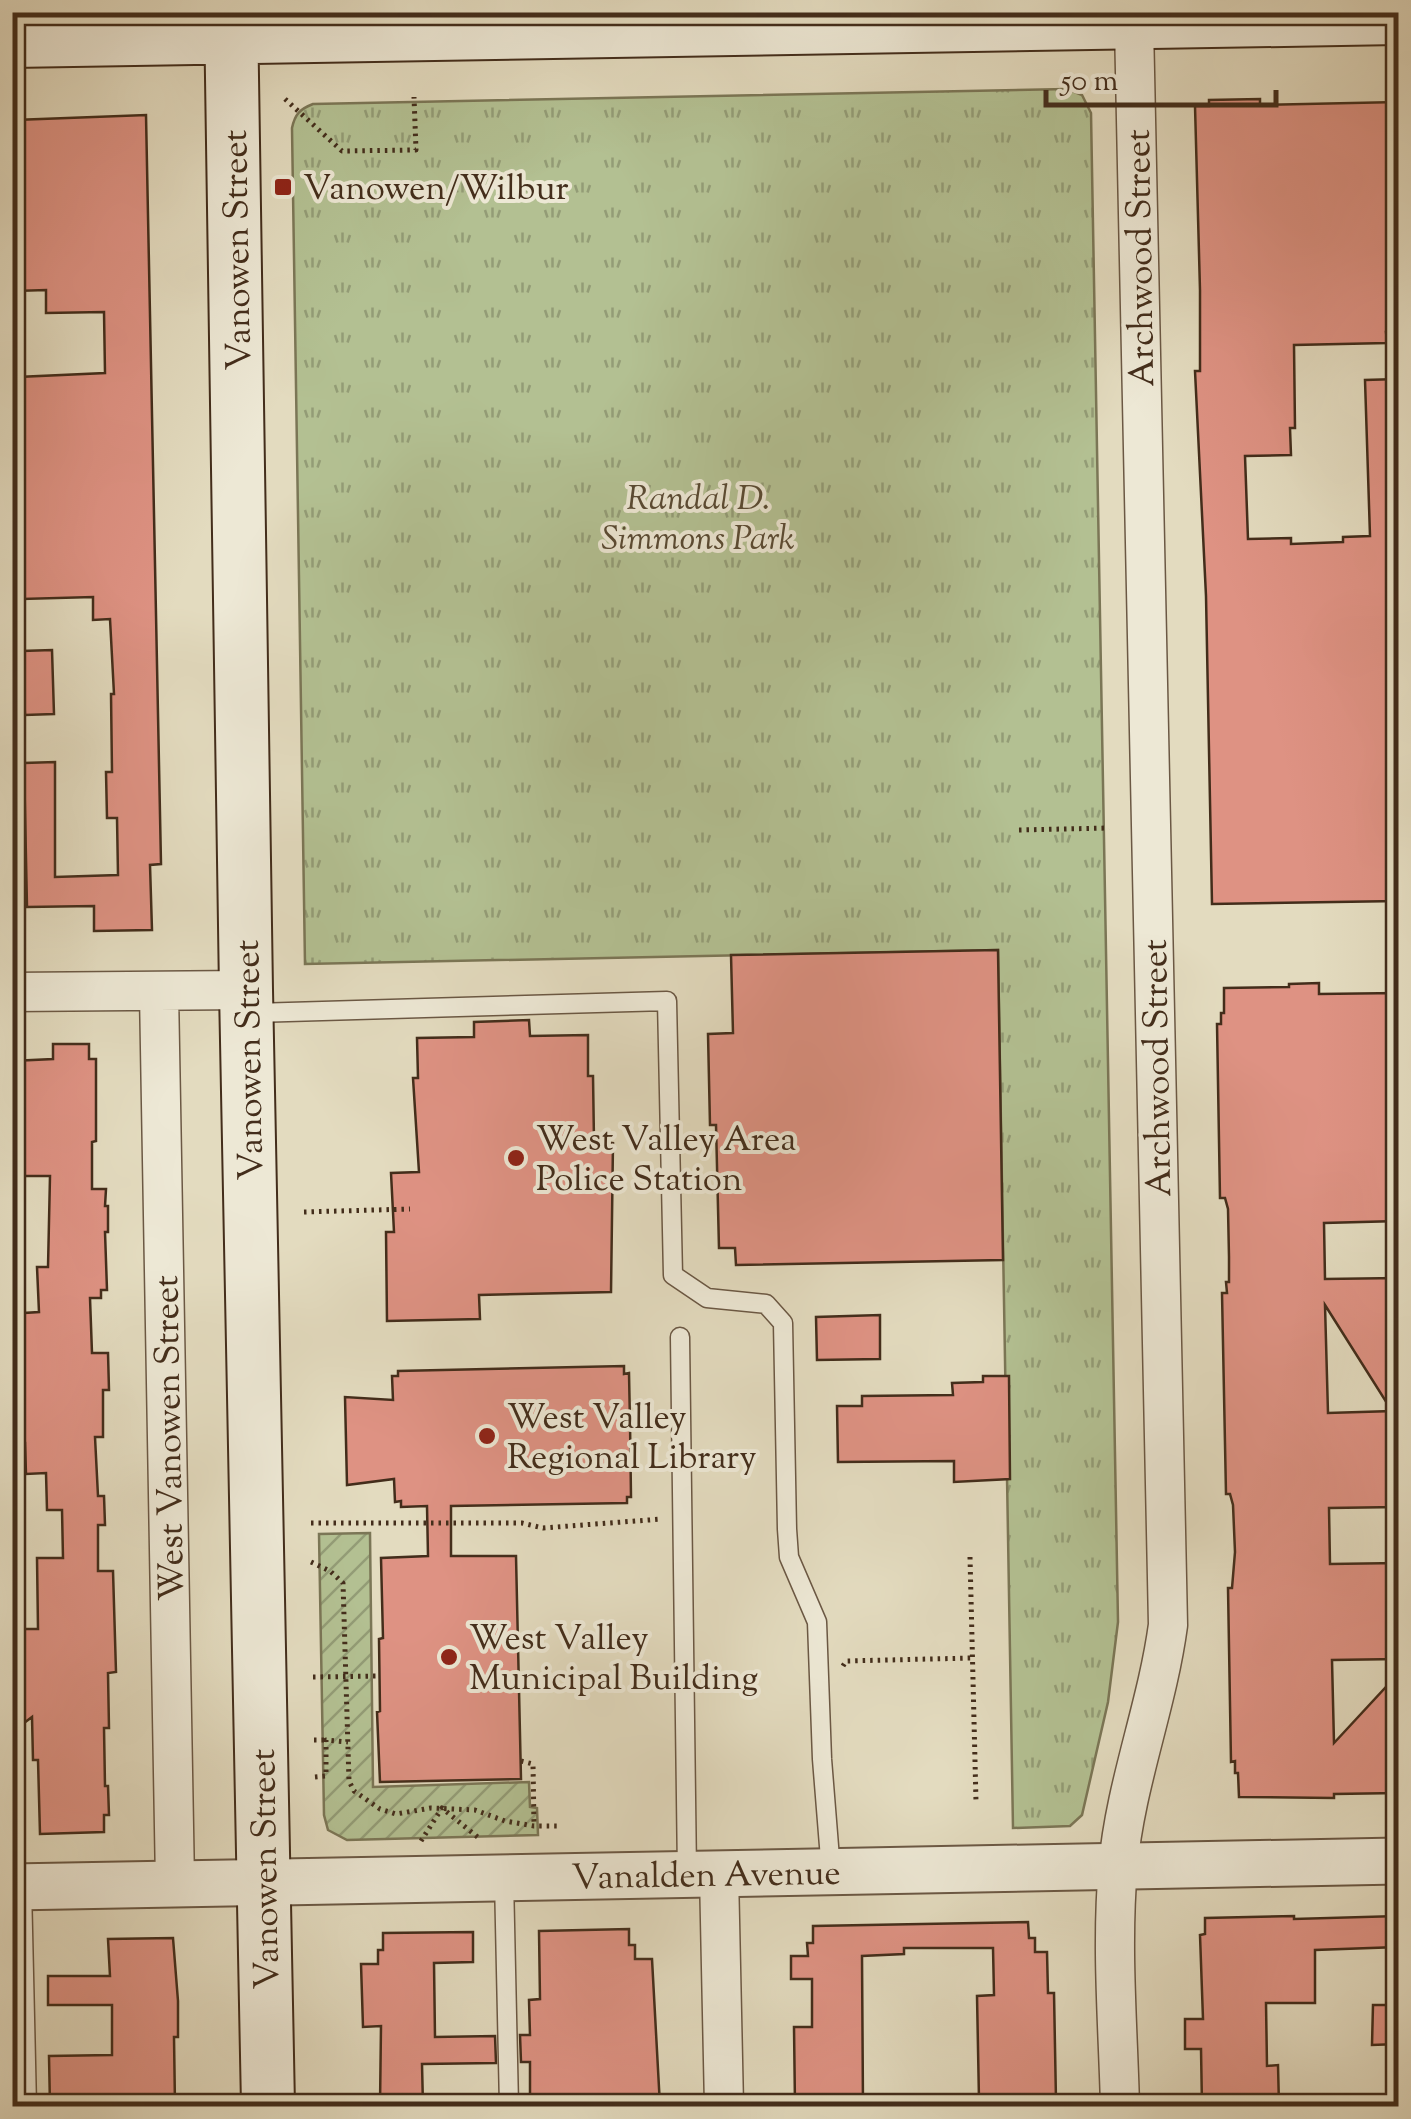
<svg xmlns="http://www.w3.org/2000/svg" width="1411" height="2119" font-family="'Sorts Mill Goudy',serif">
<defs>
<pattern id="grass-tufts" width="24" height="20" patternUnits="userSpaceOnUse" patternTransform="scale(2.5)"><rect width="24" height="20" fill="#b3c092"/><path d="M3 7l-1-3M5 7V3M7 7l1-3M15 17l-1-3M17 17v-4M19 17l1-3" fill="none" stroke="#939c76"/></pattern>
<pattern id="garden-furrows" width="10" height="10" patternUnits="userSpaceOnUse" patternTransform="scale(2.5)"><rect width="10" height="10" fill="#b3c092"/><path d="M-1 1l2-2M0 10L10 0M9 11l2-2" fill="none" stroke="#939c76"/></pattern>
</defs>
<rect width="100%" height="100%" fill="#e3dbbf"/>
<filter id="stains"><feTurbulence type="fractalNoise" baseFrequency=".002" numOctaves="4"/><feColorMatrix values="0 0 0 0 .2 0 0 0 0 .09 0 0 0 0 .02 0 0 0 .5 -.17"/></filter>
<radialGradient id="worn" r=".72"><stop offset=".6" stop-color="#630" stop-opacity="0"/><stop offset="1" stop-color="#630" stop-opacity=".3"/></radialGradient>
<!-- grass -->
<path fill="url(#grass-tufts)" stroke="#7b7656" stroke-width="2.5" d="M1067,89L1082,95L1091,113L1118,1622L1108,1702L1082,1815L1070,1826L1013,1828L998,950L305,964L292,128C295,114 300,109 313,104Z"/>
<!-- garden -->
<path fill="url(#garden-furrows)" stroke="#7b7656" stroke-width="2.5" d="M370,1533L373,1787L529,1782L530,1807L537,1808L538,1835L347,1840L328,1830L324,1815L319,1534Z"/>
<!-- building -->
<path fill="#de9283" stroke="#432d1b" stroke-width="2.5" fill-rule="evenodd" d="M1260,99V105L1398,102V332H1386L1387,343L1294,345L1295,428H1290L1291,455L1245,456L1248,539L1291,538V544L1343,542V537L1370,536L1365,380L1398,379V901L1212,904L1206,596L1195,371H1200V290L1195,106H1209V100Z
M146,115L161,864L150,865L152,930L94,931V906L27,907L24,763L55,762V877L118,875L117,818H107L106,772H112L111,694H114L110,619L93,620V597L22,599L18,377L105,373L104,312L46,313V290L15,291V263H20L13,146H16L15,120Z
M52,650L54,714L25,715L22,651Z
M998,950L1003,1260L736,1265L735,1248H719L716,1125H710L708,1034L733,1033L731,955Z
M1319,983V994L1398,993V1221L1324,1223L1325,1279L1398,1278V1507L1329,1508L1330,1564L1398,1563V1659L1332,1660L1334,1743L1398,1674V1793L1334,1794V1798L1239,1797L1238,1773H1235V1761L1231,1762L1228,1588H1232L1235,1552L1233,1505L1230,1494H1226L1222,1293H1227L1226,1282H1229V1257L1228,1209L1225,1198H1220L1217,1024H1221V1013H1224V988L1289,987V984ZM1325,1305L1392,1411L1328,1413Z
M529,1020L530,1036L588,1035V1076H593L594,1141L613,1143L611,1292L479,1295L480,1319L387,1321L386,1232H394L391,1173L419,1172L413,1078H418L417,1038L474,1037V1022Z
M53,1044H89V1059H96V1141L92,1142V1189H106L105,1206H108V1232H105L107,1290H101V1298H90L92,1353H108L109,1390H103V1437H95L98,1496H104L105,1525H98V1571H113L116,1672L108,1673L109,1728H104L105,1786H108L109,1815H104V1832L40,1834L38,1760H33L32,1717L12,1732V1629H38L37,1558H63L62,1510H47L46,1473L26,1474L25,1443H20V1413H24V1313L39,1312L37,1267H48L50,1176H20V1171H14L12,1061L53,1059Z
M880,1315V1359L817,1360L816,1317Z
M624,1366V1374L629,1373L630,1423L631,1497H627V1503L451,1506V1556H516L521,1779L380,1782L377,1712L380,1711L379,1639L383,1638L381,1558L428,1556L427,1506L401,1507V1501L395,1502L394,1479L347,1485L345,1397L393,1400L392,1376H398V1371Z
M983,1376H1009L1010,1479L954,1482V1461L838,1462L837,1406H862V1396L953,1395L952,1383L983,1382Z
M1294,1916V1919L1398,1916V1947L1315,1950V2003H1266L1267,2066L1278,2065L1279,2106H1202L1201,2049H1185V2019H1203L1200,1935L1205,1934V1918Z
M1028,1922L1029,1938H1035V1952H1047L1048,1993H1054L1056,2101H1041V2106H993L992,2099L979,2100L977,1996L994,1995L993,1948H904V1954L862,1956L863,2106H795L794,2027H812V1979H791V1956H808L807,1943H813V1926Z
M629,1929V1945H635V1959H652L660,2106H597V2098L530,2100V2062H521L520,2035H530L529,2000L540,1999L539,1931Z
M473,1932V1962L434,1963L435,2037L495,2036L496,2063L422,2064L423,2106H380L381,2026L363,2027L361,1964H378V1950H383V1933Z
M173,1938L178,2001V2037H174L175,2106H50L49,2056L112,2055V2005H48V1976H110L108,1939Z
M1373,2005H1398V2044L1372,2045Z"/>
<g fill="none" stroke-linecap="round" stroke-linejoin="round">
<defs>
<path id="service" d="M252,1013L667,1001L673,1275L707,1298L766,1304L783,1323L787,1529L789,1557L817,1622L822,1759L831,1871
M680,1337L687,1874
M504,1879L509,2106
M22,1887L27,2106"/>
<path id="minor" d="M12,992L246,990
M159,992L175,1883
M719,1874L724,2106
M1120,2106C1118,2027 1111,1946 1118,1867C1125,1785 1157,1707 1168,1625L1134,25"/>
<path id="tertiary" d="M12,1887L1398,1861"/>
<path id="secondary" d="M231,12L246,990L268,2106
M12,41L1398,18"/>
</defs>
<!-- service casing -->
<use href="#service" stroke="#6b5844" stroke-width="21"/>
<!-- minor casing -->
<use href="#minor" stroke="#6b5844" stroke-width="41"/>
<!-- tertiary casing -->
<use href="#tertiary" stroke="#6b5844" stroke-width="49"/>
<!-- secondary casing -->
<use href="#secondary" stroke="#432d1b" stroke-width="56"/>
<!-- path -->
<path stroke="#432d1b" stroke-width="5" stroke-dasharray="2.5 5" stroke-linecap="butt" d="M285,99L342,151L416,150L414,97
M1019,830L1109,828
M304,1212L410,1209
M311,1523H522L543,1528L662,1519
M970,1557L976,1802
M311,1562L330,1571L343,1583L349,1781L354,1791L380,1809L396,1814L431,1808L475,1810L505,1821L534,1826H557
M843,1666L846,1661L972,1658
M313,1677L380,1676
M314,1740H326
M521,1761L533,1764L534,1826
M315,1777L326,1776V1740L348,1742
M421,1841L442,1808L480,1839"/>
<!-- service -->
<use href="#service" stroke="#ede8d5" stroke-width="18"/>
<!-- minor -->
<use href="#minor" stroke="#ede8d5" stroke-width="38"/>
<!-- tertiary -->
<use href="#tertiary" stroke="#ede8d5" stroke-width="45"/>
<!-- secondary -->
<use href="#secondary" stroke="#ede8d5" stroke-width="52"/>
</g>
<!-- markers -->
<g fill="#8f2418" stroke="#ede8d5" stroke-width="4">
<rect x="273" y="177" width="20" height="20" rx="5"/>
<circle cx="516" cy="1158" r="10"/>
<circle cx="487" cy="1436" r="10"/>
<circle cx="449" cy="1657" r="10"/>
</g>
<g text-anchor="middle" stroke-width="8" stroke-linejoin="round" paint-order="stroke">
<!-- poi labels -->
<g font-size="35" fill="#432d1b" stroke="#ede8d5" text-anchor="start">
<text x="303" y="199">Vanowen/Wilbur</text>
<text x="536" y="1150">West Valley Area<tspan x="536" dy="40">Police Station</tspan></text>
<text x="507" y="1428">West Valley<tspan x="507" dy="40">Regional Library</tspan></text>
<text x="469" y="1649">West Valley<tspan x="469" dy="40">Municipal Building</tspan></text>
</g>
<!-- street labels -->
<g font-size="35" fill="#432d1b" stroke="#ede8d5">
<text transform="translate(236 250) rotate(-91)" y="12">Vanowen Street</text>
<text transform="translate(1139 258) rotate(-91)" y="12">Archwood Street</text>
<text transform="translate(248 1060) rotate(-91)" y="12">Vanowen Street</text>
<text transform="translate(1156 1068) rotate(-91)" y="12">Archwood Street</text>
<text transform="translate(168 1438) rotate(-91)" y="12">West Vanowen Street</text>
<text transform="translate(264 1869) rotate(-91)" y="12">Vanowen Street</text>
<text transform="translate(706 1874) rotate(-1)" y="12">Vanalden Avenue</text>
</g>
<!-- park labels -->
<g font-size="35" font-style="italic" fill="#594a33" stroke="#ede8d5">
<text x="698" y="509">Randal D.<tspan x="698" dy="40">Simmons Park</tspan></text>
</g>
</g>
<!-- margin -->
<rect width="1411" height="2119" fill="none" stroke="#e3dbbf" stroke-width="50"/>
<rect x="15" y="15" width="1381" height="2089" fill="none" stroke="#432d1b" stroke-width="5"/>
<rect x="25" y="25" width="1361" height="2069" fill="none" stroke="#432d1b" stroke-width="2.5"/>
<!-- scale -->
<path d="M1046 90v15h230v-15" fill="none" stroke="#432d1b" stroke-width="5"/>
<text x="1061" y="90" font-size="30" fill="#432d1b" stroke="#ede8d5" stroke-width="8" paint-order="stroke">50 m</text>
<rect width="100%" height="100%" filter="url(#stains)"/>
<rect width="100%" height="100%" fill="url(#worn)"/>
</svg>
